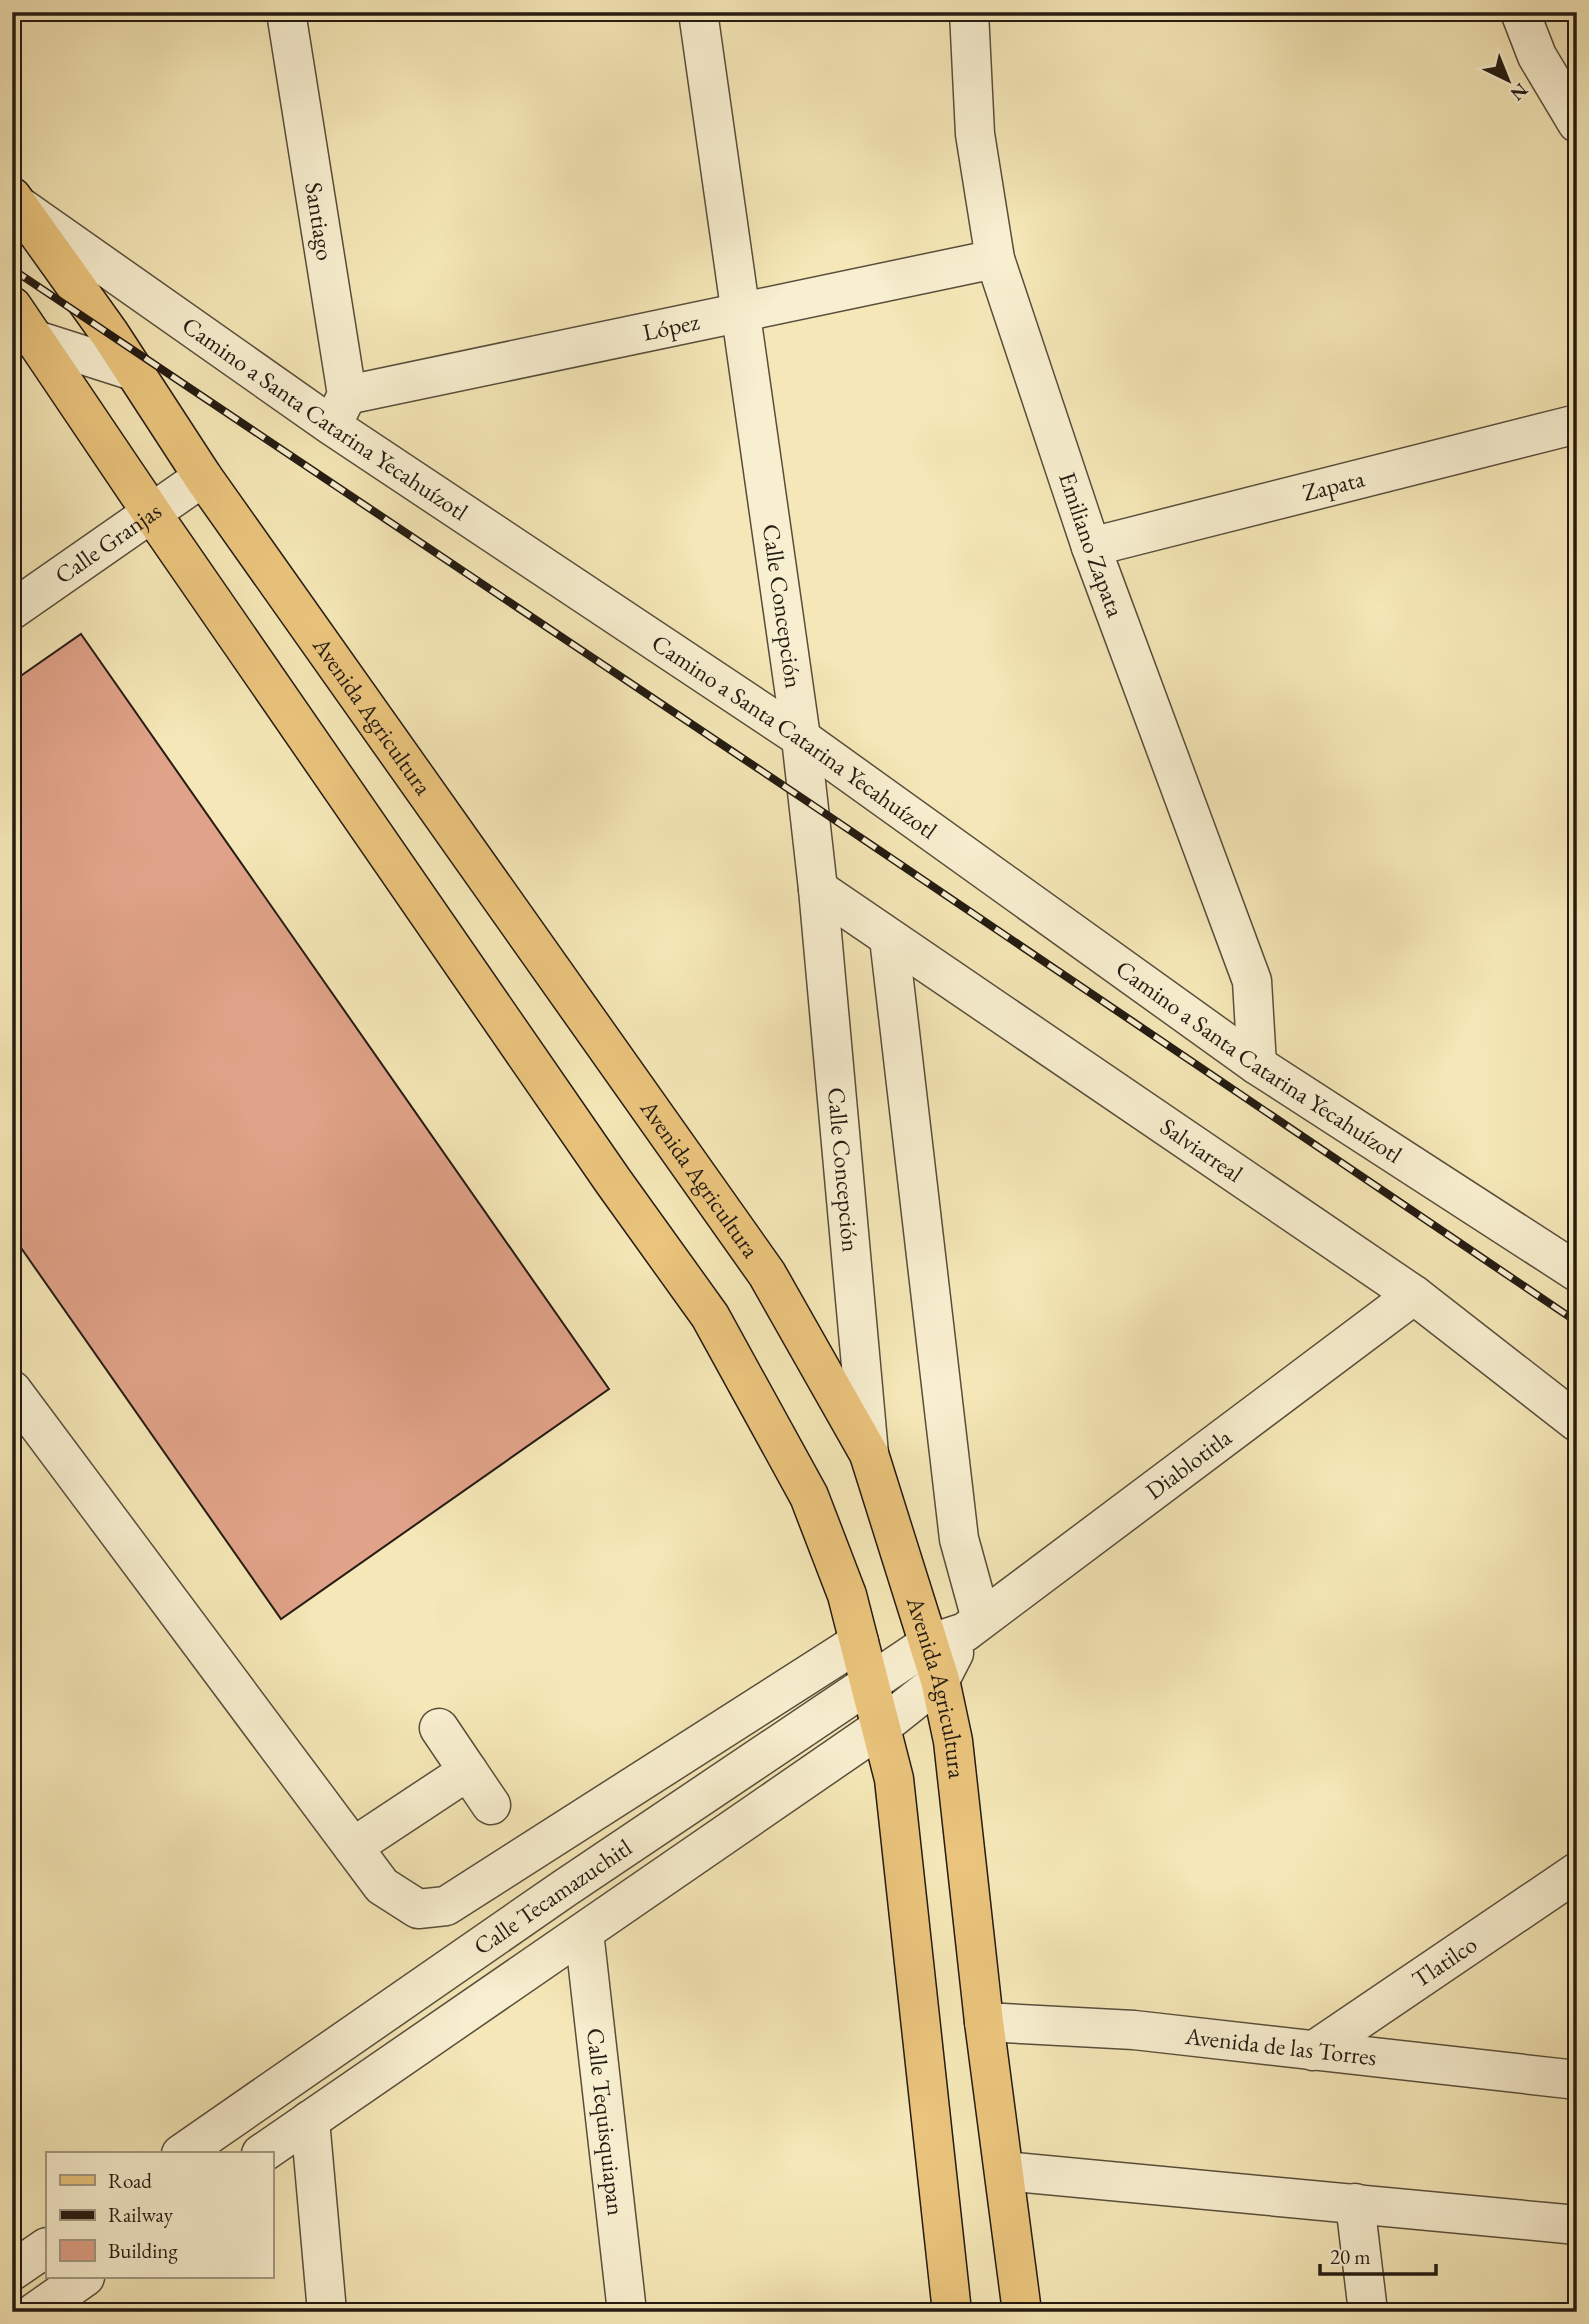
<svg xmlns="http://www.w3.org/2000/svg" width="1589" height="2324" font-family="'EB Garamond',serif">
<rect width="100%" height="100%" fill="#f5e7b7"/>
<filter id="stains"><feTurbulence type="fractalNoise" baseFrequency=".00286" numOctaves="4"/><feColorMatrix values="0 0 0 0 .2 0 0 0 0 .09 0 0 0 0 .02 0 0 0 .5 -.17"/></filter>
<radialGradient id="worn" r=".72"><stop offset=".6" stop-color="#630" stop-opacity="0"/><stop offset="1" stop-color="#630" stop-opacity=".3"/></radialGradient>
<!-- building -->
<path fill="#e0a288" stroke="#241b12" stroke-width="2" d="M81,634L609,1389L281,1619L12,1235V682Z"/>
<g fill="none" stroke-linecap="round" stroke-linejoin="round">
<defs>
<g id="minor">
<path id="s1" d="M286,12L347,395L335,419"/>
<path id="s2" d="M698,12L801,738L818,889L869,1454"/>
<path id="s3" d="M969,12L975,134L995,259L1091,547L1252,981L1257,1065"/>
<path d="M1520,12L1537,56L1577,123"/>
<path id="s4" d="M22,208L332,426L801,738L1257,1065L1577,1272"/>
<path d="M18,328L36,340L133,371"/>
<path id="s5" d="M347,395L995,259"/>
<path id="s6" d="M1091,547L1577,424"/>
<path id="s7" d="M12,610L203,477"/>
<path id="s8" d="M818,889L1414,1295L1577,1422"/>
<path d="M889,938L959,1539L981,1619"/>
<path d="M12,1390L382,1886L418,1909L446,1906L859,1642"/>
<path d="M439,1728L468,1771"/>
<path d="M353,1847L468,1771L491,1805"/>
<path id="s9" d="M584,1932L627,2312"/>
<path id="s10" d="M984,2022L1134,2030L1577,2080"/>
<path id="s11" d="M1313,2051L1577,1872"/>
<path d="M310,2120L327,2312"/>
<path id="s12" d="M181,2154L565,1888L928,1644L965,1632L1414,1295"/>
<path d="M261,2154L881,1727L940,1680L954,1653"/>
<path d="M1004,2171L1577,2225"/>
<path d="M1355,2203L1368,2312"/>
<path d="M12,2271L47,2247"/>
<path d="M35,2312L85,2277"/>
</g>
<g id="major">
<path id="s13" d="M12,197L110,334L203,477L767,1274L869,1454L940,1680L953,1741L984,2022L1022,2312"/>
<path d="M12,306L151,512L613,1181L710,1316L809,1496L847,1595L894,1779L952,2312"/>
</g>
</defs>
<!-- minor casing -->
<use href="#minor" stroke="#584e3b" stroke-width="41"/>
<!-- major casing -->
<use href="#major" stroke="#241b12" stroke-width="41"/>
<!-- minor -->
<use href="#minor" stroke="#f8efd0" stroke-width="38"/>
<!-- major -->
<use href="#major" stroke="#eac47c" stroke-width="38"/>
<defs>
<path id="rail" d="M12,269L808,802L1577,1322"/>
</defs>
<!-- rail casing -->
<use href="#rail" stroke="#241b12" stroke-width="8"/>
<!-- rail -->
<use href="#rail" stroke="#f8efd0" stroke-width="5" stroke-dasharray="16" stroke-linecap="butt"/>
</g>
<g text-anchor="middle" stroke-width="6" stroke-linejoin="round" paint-order="stroke">
<!-- street labels -->
<g font-size="24" fill="#241b12" stroke="#f8efd0">
<text dy="8" stroke="none"><textPath href="#s1" startOffset="212">Santiago</textPath></text>
<text dy="8" stroke="none"><textPath href="#s5" startOffset="331">López</textPath></text>
<text dy="8" stroke="none"><textPath href="#s4" startOffset="369">Camino a Santa Catarina Yecahuízotl</textPath></text>
<text dy="8" stroke="none"><textPath href="#s6" startOffset="250">Zapata</textPath></text>
<text dy="8" stroke="none"><textPath href="#s7" startOffset="117">Calle Granjas</textPath></text>
<text dy="8" stroke="none"><textPath href="#s3" startOffset="550">Emiliano Zapata</textPath></text>
<text dy="8" stroke="none"><textPath href="#s2" startOffset="600">Calle Concepción</textPath></text>
<text dy="8" stroke="none"><textPath href="#s13" startOffset="632">Avenida Agricultura</textPath></text>
<text dy="8" stroke="none"><textPath href="#s4" startOffset="936">Camino a Santa Catarina Yecahuízotl</textPath></text>
<text dy="8" stroke="none"><textPath href="#s4" startOffset="1503">Camino a Santa Catarina Yecahuízotl</textPath></text>
<text dy="8" stroke="none"><textPath href="#s8" startOffset="464">Salviarreal</textPath></text>
<text dy="8" stroke="none"><textPath href="#s2" startOffset="1167">Calle Concepción</textPath></text>
<text dy="8" stroke="none"><textPath href="#s13" startOffset="1199">Avenida Agricultura</textPath></text>
<text dy="8" stroke="none"><textPath href="#s12" startOffset="1223">Diablotitla</textPath></text>
<text dy="8" stroke="none"><textPath href="#s13" startOffset="1766">Avenida Agricultura</textPath></text>
<text dy="8" stroke="none"><textPath href="#s12" startOffset="452">Calle Tecamazuchitl</textPath></text>
<text dy="8" stroke="none"><textPath href="#s11" startOffset="159">Tlatilco</textPath></text>
<text dy="8" stroke="none"><textPath href="#s10" startOffset="298">Avenida de las Torres</textPath></text>
<text dy="8" stroke="none"><textPath href="#s9" startOffset="191">Calle Tequisquiapan</textPath></text>
</g>
</g>
<!-- margin -->
<rect width="1589" height="2324" fill="none" stroke="#f5e7b7" stroke-width="42"/>
<rect x="14" y="14" width="1561" height="2296" fill="none" stroke="#241b12" stroke-width="3.5"/>
<rect x="21" y="21" width="1547" height="2282" fill="none" stroke="#241b12" stroke-width="2"/>
<!-- legend -->
<rect x="46" y="2152" width="228" height="126" fill="#f8efd0" stroke="#a39a84" stroke-width="2"/>
<rect x="60" y="2175" width="35" height="10" fill="#eac47c" stroke="#a39a84" stroke-width="2"/>
<text x="108" y="2188" font-size="21" fill="#241b12">Road</text>
<rect x="60" y="2210" width="35" height="10" fill="#241b12" stroke="#a39a84" stroke-width="2"/>
<text x="108" y="2222" font-size="21" fill="#241b12">Railway</text>
<rect x="60" y="2240" width="35" height="21" fill="#e0a288" stroke="#a39a84" stroke-width="2"/>
<text x="108" y="2258" font-size="21" fill="#241b12">Building</text>
<!-- north arrow -->
<g transform="translate(1508 80) rotate(137)" stroke="#f8efd0" stroke-width="5" paint-order="stroke">
<path d="M0-5L12 26L0 18L-12 26Z" fill="#241b12"/>
<text y="-10" font-size="19" font-weight="bold" text-anchor="middle" fill="#241b12">N</text>
</g>
<!-- scale -->
<path d="M1320 2264v10h116v-10" fill="none" stroke="#241b12" stroke-width="3.5"/>
<text x="1330" y="2264" font-size="21" fill="#241b12" stroke="#f8efd0" stroke-width="5" paint-order="stroke">20 m</text>
<rect width="100%" height="100%" filter="url(#stains)"/>
<rect width="100%" height="100%" fill="url(#worn)"/>
</svg>
